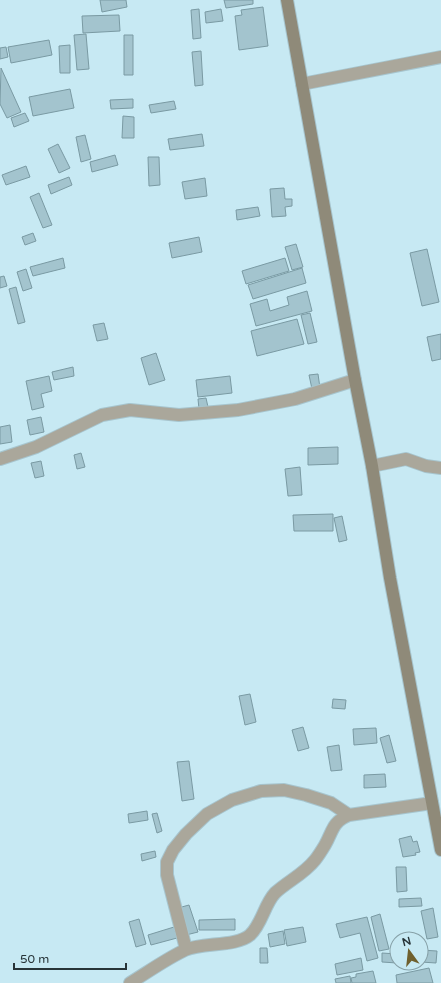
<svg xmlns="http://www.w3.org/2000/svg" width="441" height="983" font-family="'Varela Round',sans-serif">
<rect width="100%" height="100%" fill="#c7e9f3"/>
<!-- building -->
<path fill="#a3c4ce" stroke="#7a9aa3" d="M100,0H126L127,7L102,12Z
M224,0H253V4L226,8Z
M263,7L268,46L239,50L235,16L242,15L241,10Z
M199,9L201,38L193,39L191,10Z
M221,9L223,21L206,23L205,12Z
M119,15L120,31L83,33L82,16Z
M86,34L89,69L77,70L74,35Z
M124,35H133V75H124Z
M49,40L52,55L11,63L8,47Z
M70,45V73H60L59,46Z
M6,47L8,57L0,59V48Z
M201,51L203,85L195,86L192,52Z
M1,68L21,112L7,118L0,104Z
M70,89L74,108L33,116L29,97Z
M133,99V108L111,109L110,100Z
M174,101L176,109L151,113L149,105Z
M25,113L29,121L14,127L11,118Z
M123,116L134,117V138H122Z
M202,134L204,146L170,150L168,139Z
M85,135L91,159L81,162L76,137Z
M58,144L70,168L59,173L48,149Z
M115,155L118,165L92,172L90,162Z
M148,157H159L160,185L149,186Z
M26,166L30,177L6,185L2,175Z
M69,177L72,185L51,194L48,185Z
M205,178L207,196L185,199L182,182Z
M284,188L285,199H292V206L285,207L286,216L272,217L270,189Z
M39,193L52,225L43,228L30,197Z
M258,207L260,216L237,220L236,210Z
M33,233L36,241L25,245L22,237Z
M199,237L202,252L172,258L169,243Z
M296,244L303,267L292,270L285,247Z
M427,249L439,302L422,306L410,253Z
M63,258L65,268L33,276L30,267Z
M285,258L289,271L246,284L242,271Z
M302,268L306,283L253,299L248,285Z
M26,269L32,288L23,291L17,272Z
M4,276L7,286L0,288V277Z
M16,287L25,322L18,324L9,289Z
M307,291L312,311L256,326L250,304L267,299L270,311L289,305L287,297Z
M310,313L317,342L308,344L301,315Z
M297,319L304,344L257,356L251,331Z
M104,323L108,339L97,341L93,325Z
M441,334V359L432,361L427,337Z
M156,353L165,380L149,385L141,358Z
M73,367L74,376L54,380L52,372Z
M318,374L320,388L312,389L309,375Z
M49,376L52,391L41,394L44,407L32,410L26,381Z
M230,376L232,393L198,397L196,380Z
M206,398L208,407L199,409L198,399Z
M41,417L44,432L30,435L27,420Z
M10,425L12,442L0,444V427Z
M338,447V464L308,465V448Z
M81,453L85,467L77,469L74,455Z
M41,461L44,476L35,478L31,463Z
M300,467L302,495L288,496L285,469Z
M333,514V531H294L293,515Z
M342,516L347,540L339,542L334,518Z
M250,694L256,722L245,725L239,696Z
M333,699L346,700L345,709L332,708Z
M303,727L309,748L298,751L292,730Z
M376,728L377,743L354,745L353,729Z
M389,735L396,761L387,763L380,738Z
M339,745L342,770L331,771L327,747Z
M189,761L194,799L182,801L177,762Z
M385,774L386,787L364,788V775Z
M147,811L148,820L129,823L128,814Z
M157,813L162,831L157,833L152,814Z
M411,836L413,842L417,841L420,852L415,853L416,855L403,857L399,839Z
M155,851L156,857L142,861L141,854Z
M396,867H406L407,891L397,892Z
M421,898L422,906L399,907V899Z
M189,905L198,932L186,935L178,908Z
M433,908L438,937L427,939L421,911Z
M380,914L389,949L379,951L371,917Z
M367,917L378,958L367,961L360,933L340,938L336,924Z
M139,919L146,944L136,947L129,922Z
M235,919V930H199V920Z
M174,927L177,938L151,945L148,935Z
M303,927L306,942L287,946L284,930Z
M283,931L285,944L270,947L268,934Z
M260,948H267L268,963H260Z
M421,950L437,951L436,963L421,962Z
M382,953L397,954V963L382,962Z
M361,958L363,970L337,975L335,964Z
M429,968L433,983H397L396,975Z
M373,971L376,983H352L351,978L356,977V974Z
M350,976L351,983H336L335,979Z"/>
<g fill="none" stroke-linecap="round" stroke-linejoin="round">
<defs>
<path id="street" d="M302,84L441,57
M0,459L36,447L102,415L130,410L179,415L238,410L295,399L355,380
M372,466L406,459L426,466L441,468
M186,949L167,875V862L173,850L186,834L207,814L232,800L261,791L284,790L306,795L331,803L349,815
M130,983C148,972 166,959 185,950C202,942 236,947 250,935C262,924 264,905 275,893C288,881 304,874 315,860C319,855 322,850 325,845C333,831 332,822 349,815L432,803"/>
<path id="secondary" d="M287,0L355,380L372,466L390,578L441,850"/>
</defs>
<!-- street casing -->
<use href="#street" stroke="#a7c5ce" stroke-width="14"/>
<!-- secondary casing -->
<use href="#secondary" stroke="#a7c5ce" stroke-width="14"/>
<!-- street -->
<use href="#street" stroke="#aaa79b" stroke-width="12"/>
<!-- secondary -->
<use href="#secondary" stroke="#8f8a79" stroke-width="12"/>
</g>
<!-- north arrow -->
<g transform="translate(409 951) rotate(345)"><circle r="19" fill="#c7e9f3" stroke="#87a1a8"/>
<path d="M0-3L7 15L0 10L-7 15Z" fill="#6f602e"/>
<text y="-6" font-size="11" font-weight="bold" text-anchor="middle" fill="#273438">N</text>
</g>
<!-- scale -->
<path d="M14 963v6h112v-6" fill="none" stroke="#273438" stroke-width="2"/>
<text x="20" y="963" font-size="12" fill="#273438" stroke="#c7e9f3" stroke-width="3" paint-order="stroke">50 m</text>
</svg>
